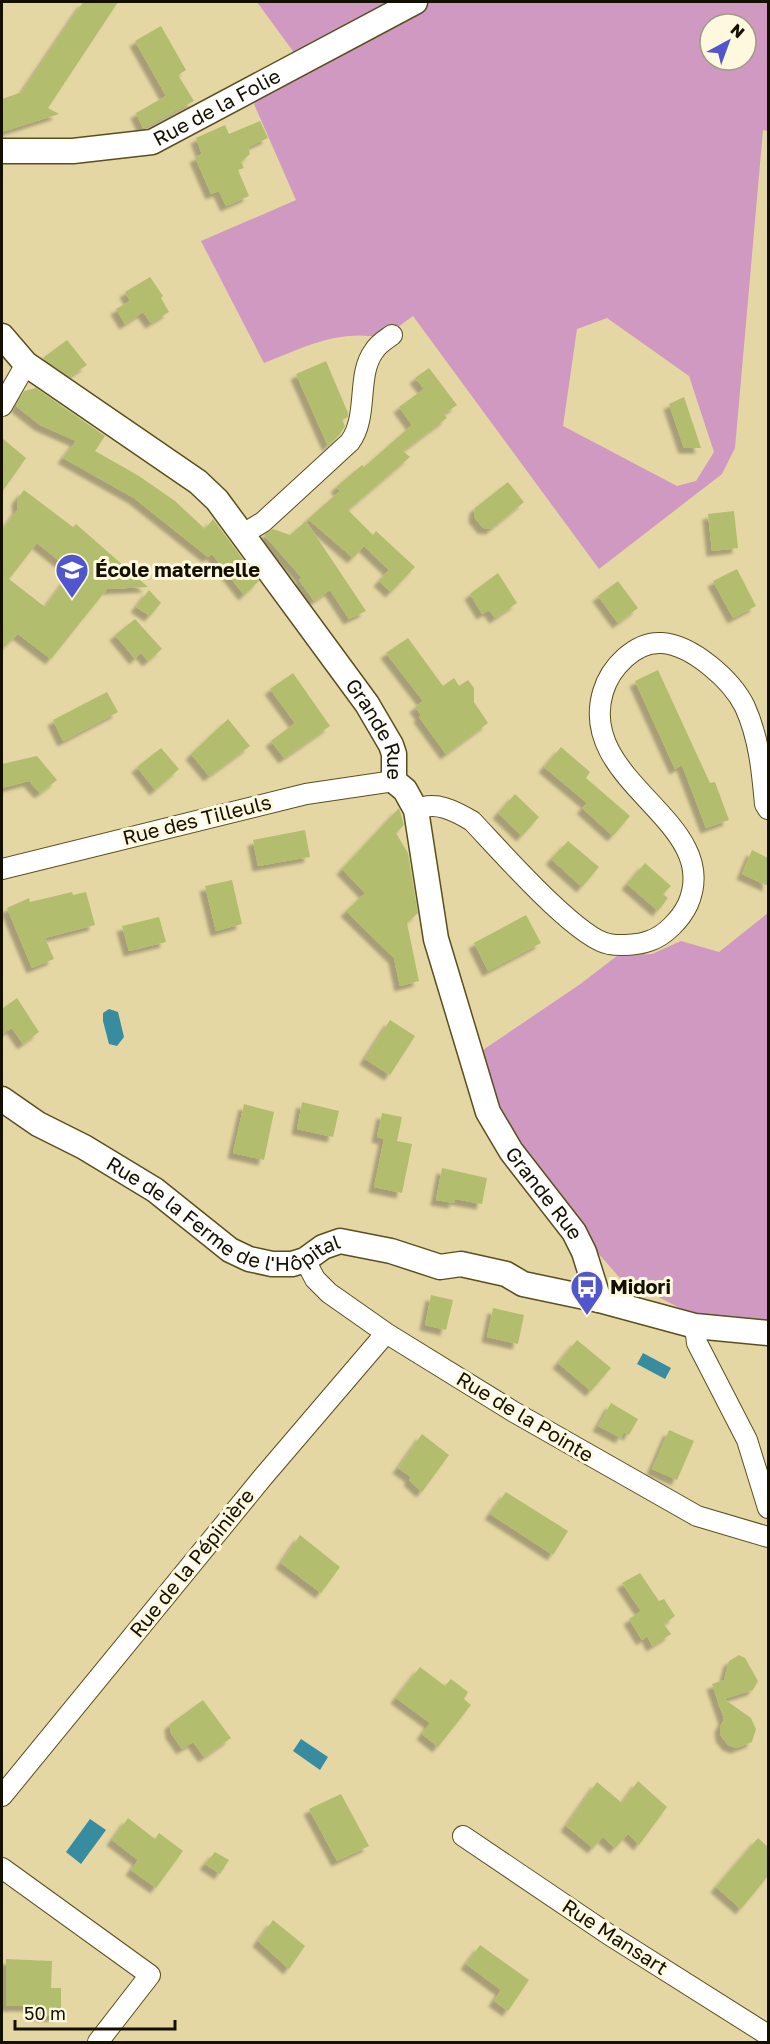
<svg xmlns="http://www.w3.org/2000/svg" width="770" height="2044" font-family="'Golos Text',sans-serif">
<defs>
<filter id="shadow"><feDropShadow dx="-5.5" dy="5.5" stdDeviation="1.5" flood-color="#0004"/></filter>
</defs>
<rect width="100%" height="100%" fill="#e4d7a3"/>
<!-- green -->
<path fill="#cf99c1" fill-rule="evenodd" d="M257,2H768V131L763,130L735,448L722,474L599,569L413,316L383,338C337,329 306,347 264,363L201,241L296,200L254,104L295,54ZM710,24H746V60H710ZM607,318L689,376L714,452L696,481L677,486L563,426L577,329Z
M768,913V1321L707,1316L680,1308L619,1277L598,1253L506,1121L480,1052L579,985L617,956L652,954L681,941L719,952Z"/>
<!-- water -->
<path fill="#378ca0" d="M109,1009L118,1012L124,1037L117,1046L109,1044L103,1021V1013Z
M643,1353L671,1368L665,1379L637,1364Z
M301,1739L328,1757L320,1770L293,1751Z
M90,1819L106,1830L81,1864L66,1852Z"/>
<!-- building -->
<path fill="#b2be6d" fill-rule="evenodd" filter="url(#shadow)" d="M83,2H118L48,108L59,114L2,132V99L22,92Z
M161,26L186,70L178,75L194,101L143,128L136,113L166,96L135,41Z
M260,121L268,138L248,147L250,154L241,162L244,168L238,170L249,196L226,206L219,191L211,194L195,157L202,154L196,138L225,125L229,134Z
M150,277L163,296L161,298L169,312L151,323L143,312L125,324L116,309L130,301L125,292Z
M67,340L87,365L69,377L43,358Z
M326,361L348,413V417L342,420L345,426L340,434L328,446L296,374Z
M429,368L457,405L444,414L447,418L403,451L410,457L348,510L373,535L376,531L415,567L391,592L379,581L389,570L364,546L353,558L308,519L340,491L336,487L362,465L364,467L412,425L399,407L424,389L415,378Z
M36,388L105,436L95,451L139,476L175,501L205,529L213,519L259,581L244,595L212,554L208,557L134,498L63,458L76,441L40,425L16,406L24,391Z
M684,397L701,448H684L669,404Z
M2,438L26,458L2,492Z
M508,482L524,502L491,529L483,528L474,517L475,508Z
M24,490L73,527L76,524L148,587L107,589L51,659L18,634L2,649V530L18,509L17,499ZM37,543L72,571L45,607L9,579Z
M734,511L738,548L712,551L708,514Z
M306,521L366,611L349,619L330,590L314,601L299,580L302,578L264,535L273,529L290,535Z
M737,569L756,606L733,618L713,581Z
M498,573L517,603L495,618L489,610L482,614L470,594Z
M618,581L638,608L618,623L598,596Z
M149,590L161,603L150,616L136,607Z
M135,619L162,649L148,661L141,653L135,659L115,635Z
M408,638L443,686L454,678L459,686L468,680L474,688V702L488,723L446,754L419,717L421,715L415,707L423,701L386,653Z
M658,670L710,783L715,782L729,820L706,828L682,765L675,769L635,681Z
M293,673L330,726L284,758L271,741L295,723L270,689Z
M107,692L118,712L63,741L53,720Z
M228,719L250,746L209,776L191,754Z
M561,747L590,772L586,778L630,816L613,836L582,808L587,803L544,767Z
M161,748L179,769L155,790L137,767Z
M37,756L57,780L40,793L29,781L2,788V764Z
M515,794L539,817L522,836L498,813Z
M399,808L404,825L396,833L408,853L418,913L407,923L419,981L400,986L394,958L346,911L365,893L342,869Z
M305,830L310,857L258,866L253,840Z
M568,841L599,867L582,887L551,859Z
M752,850L768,858V886L742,874Z
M645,863L671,886L663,894L668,898L658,911L627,884Z
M232,880L242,924L216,931L205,886Z
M72,892L73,895L86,892L95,925L45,938L54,959L32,968L7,908L29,898L30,902Z
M526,915L541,943L488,971L474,943Z
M159,917L166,942L129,951L122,926Z
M17,998L39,1032L23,1044L12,1028L2,1034V1009Z
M390,1020L415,1036L390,1075L365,1059Z
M302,1102L339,1111L333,1137L297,1129Z
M244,1104L274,1112L264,1160L233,1153Z
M382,1113L402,1117L397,1141L412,1144L402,1193L374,1187L384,1139L377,1137Z
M442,1168L487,1178L482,1204L455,1199L454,1203L436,1200Z
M431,1295L453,1300L446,1330L425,1325Z
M493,1308L524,1315L518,1344L487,1337Z
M577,1340L611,1368L591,1391L558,1363Z
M611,1403L638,1419L629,1435L624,1432L621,1438L598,1426Z
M669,1430L694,1441L677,1480L652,1469Z
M422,1434L449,1455L422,1492L409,1480L411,1477L398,1468Z
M506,1492L568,1531L553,1555L490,1514Z
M300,1535L340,1567L321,1593L281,1563Z
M640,1573L659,1601L664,1599L675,1616L664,1624L671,1634L652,1646L647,1636L642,1640L629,1619L641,1611L622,1583Z
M739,1655L745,1658L758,1681L753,1690L724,1699L751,1718L756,1729L752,1742L736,1748L728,1745L721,1736L720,1727L724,1719L712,1684L724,1680L729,1661Z
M420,1667L445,1686L451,1679L468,1692L464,1699L471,1705L438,1747L422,1734L430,1723L396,1698Z
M203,1700L231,1738L204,1757L193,1742L182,1749L171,1733L170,1724Z
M638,1781L667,1807L639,1845L628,1834L615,1848L603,1837L593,1848L566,1826L597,1782L622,1803Z
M341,1794L369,1846L337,1861L309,1809Z
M128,1818L155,1839L159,1833L183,1851L156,1888L131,1870L138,1860L112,1840Z
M758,1838L768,1847V1876L741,1909L716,1887Z
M215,1852L229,1860L220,1874L205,1864Z
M273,1920L305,1946L289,1969L258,1941Z
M480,1945L529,1980L508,2011L494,2001L501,1990L466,1964Z
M6,1959L52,1961L51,1988H61V2016H41V2006H6Z"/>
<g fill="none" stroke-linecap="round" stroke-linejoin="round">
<defs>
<path id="minor" d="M2,406L26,364
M243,534L263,522L350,442C369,416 356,375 374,351C378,344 385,340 392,335
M416,810C435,800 455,811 472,821C497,847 577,939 609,944C620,946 639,945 649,941C665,936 681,919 688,904C724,821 576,783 603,692C610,668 635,641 662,643C692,645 732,680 745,707C759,738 762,771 765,804L768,809
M2,869L306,794L394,781
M305,1260L315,1279L329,1293L386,1333L514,1412L697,1516L768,1537
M695,1326L697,1343L747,1440L768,1508
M2,1796L263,1477L386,1333
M463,1836L608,1934L768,2035
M2,1868L150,1975L98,2042"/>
<g id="tertiary">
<path id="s1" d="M2,151H73L152,142L415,2"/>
<path id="s2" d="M2,336L26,364L198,482L217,500L367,704L391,745L394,754V781L405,790L416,810L436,939L488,1112L511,1151L574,1232L584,1252L599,1300"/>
<path id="s3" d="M2,1099L38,1124L84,1147L155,1190L230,1250L249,1259L272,1264H292L305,1260L323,1247L340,1241L391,1251L440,1267L461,1264L506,1274L523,1284L599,1300L695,1326L768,1333"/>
</g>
</defs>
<!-- minor casing -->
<use href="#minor" stroke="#5a4f1e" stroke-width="22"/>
<!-- tertiary casing -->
<use href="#tertiary" stroke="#5a4f1e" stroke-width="27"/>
<!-- minor -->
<use href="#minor" stroke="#fff" stroke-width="20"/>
<!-- tertiary -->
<use href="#tertiary" stroke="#fff" stroke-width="24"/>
</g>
<!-- icons -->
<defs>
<symbol id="school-pin" viewBox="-11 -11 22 30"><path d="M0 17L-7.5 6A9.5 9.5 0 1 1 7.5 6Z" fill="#5156cd" stroke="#fef8de"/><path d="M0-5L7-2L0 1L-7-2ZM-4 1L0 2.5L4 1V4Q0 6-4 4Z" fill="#fff"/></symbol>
<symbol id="bus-pin" viewBox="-11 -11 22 30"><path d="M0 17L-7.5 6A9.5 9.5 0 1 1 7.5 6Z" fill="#5156cd" stroke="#fef8de"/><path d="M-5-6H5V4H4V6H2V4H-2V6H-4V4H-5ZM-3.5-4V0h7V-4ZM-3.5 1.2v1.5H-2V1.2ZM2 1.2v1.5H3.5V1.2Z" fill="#fff"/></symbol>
</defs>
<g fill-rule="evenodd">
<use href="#school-pin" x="53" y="551" width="38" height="52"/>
<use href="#bus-pin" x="568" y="1268" width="38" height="52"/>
</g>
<g text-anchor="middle" stroke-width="6" stroke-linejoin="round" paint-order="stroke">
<!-- street labels -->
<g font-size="20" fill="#141000" stroke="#fef8de">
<text dy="7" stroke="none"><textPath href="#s1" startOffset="224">Rue de la Folie</textPath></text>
<text dy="7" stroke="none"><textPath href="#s2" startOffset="552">Grande Rue</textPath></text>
<text transform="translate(197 820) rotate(-14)" y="7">Rue des Tilleuls</text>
<text dy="7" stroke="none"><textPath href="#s2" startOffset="1056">Grande Rue</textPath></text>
<text dy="7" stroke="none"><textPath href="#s3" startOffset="258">Rue de la Ferme de l'Hôpital</textPath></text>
<text transform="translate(525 1417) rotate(31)" y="7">Rue de la Pointe</text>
<text transform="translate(192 1563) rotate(-51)" y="7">Rue de la Pépinière</text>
<text transform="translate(615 1937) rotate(33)" y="7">Rue Mansart</text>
</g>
<!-- poi labels -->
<g font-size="20" font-weight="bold" fill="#141000" stroke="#fef8de" text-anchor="start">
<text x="95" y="577">École maternelle</text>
<text x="610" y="1294">Midori</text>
</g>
</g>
<!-- border -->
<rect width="770" height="2044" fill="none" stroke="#141000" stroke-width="6"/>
<!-- north arrow -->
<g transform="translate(728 42) rotate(41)"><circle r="28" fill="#fef8de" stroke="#a09b85" stroke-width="1.5"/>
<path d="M0-4.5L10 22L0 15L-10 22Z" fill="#5156cd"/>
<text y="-9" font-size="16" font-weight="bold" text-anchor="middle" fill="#141000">N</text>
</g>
<!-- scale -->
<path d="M15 2020v9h160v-9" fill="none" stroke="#141000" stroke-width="3"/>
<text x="24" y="2020" font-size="18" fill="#141000" stroke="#fef8de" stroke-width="4.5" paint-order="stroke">50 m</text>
</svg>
